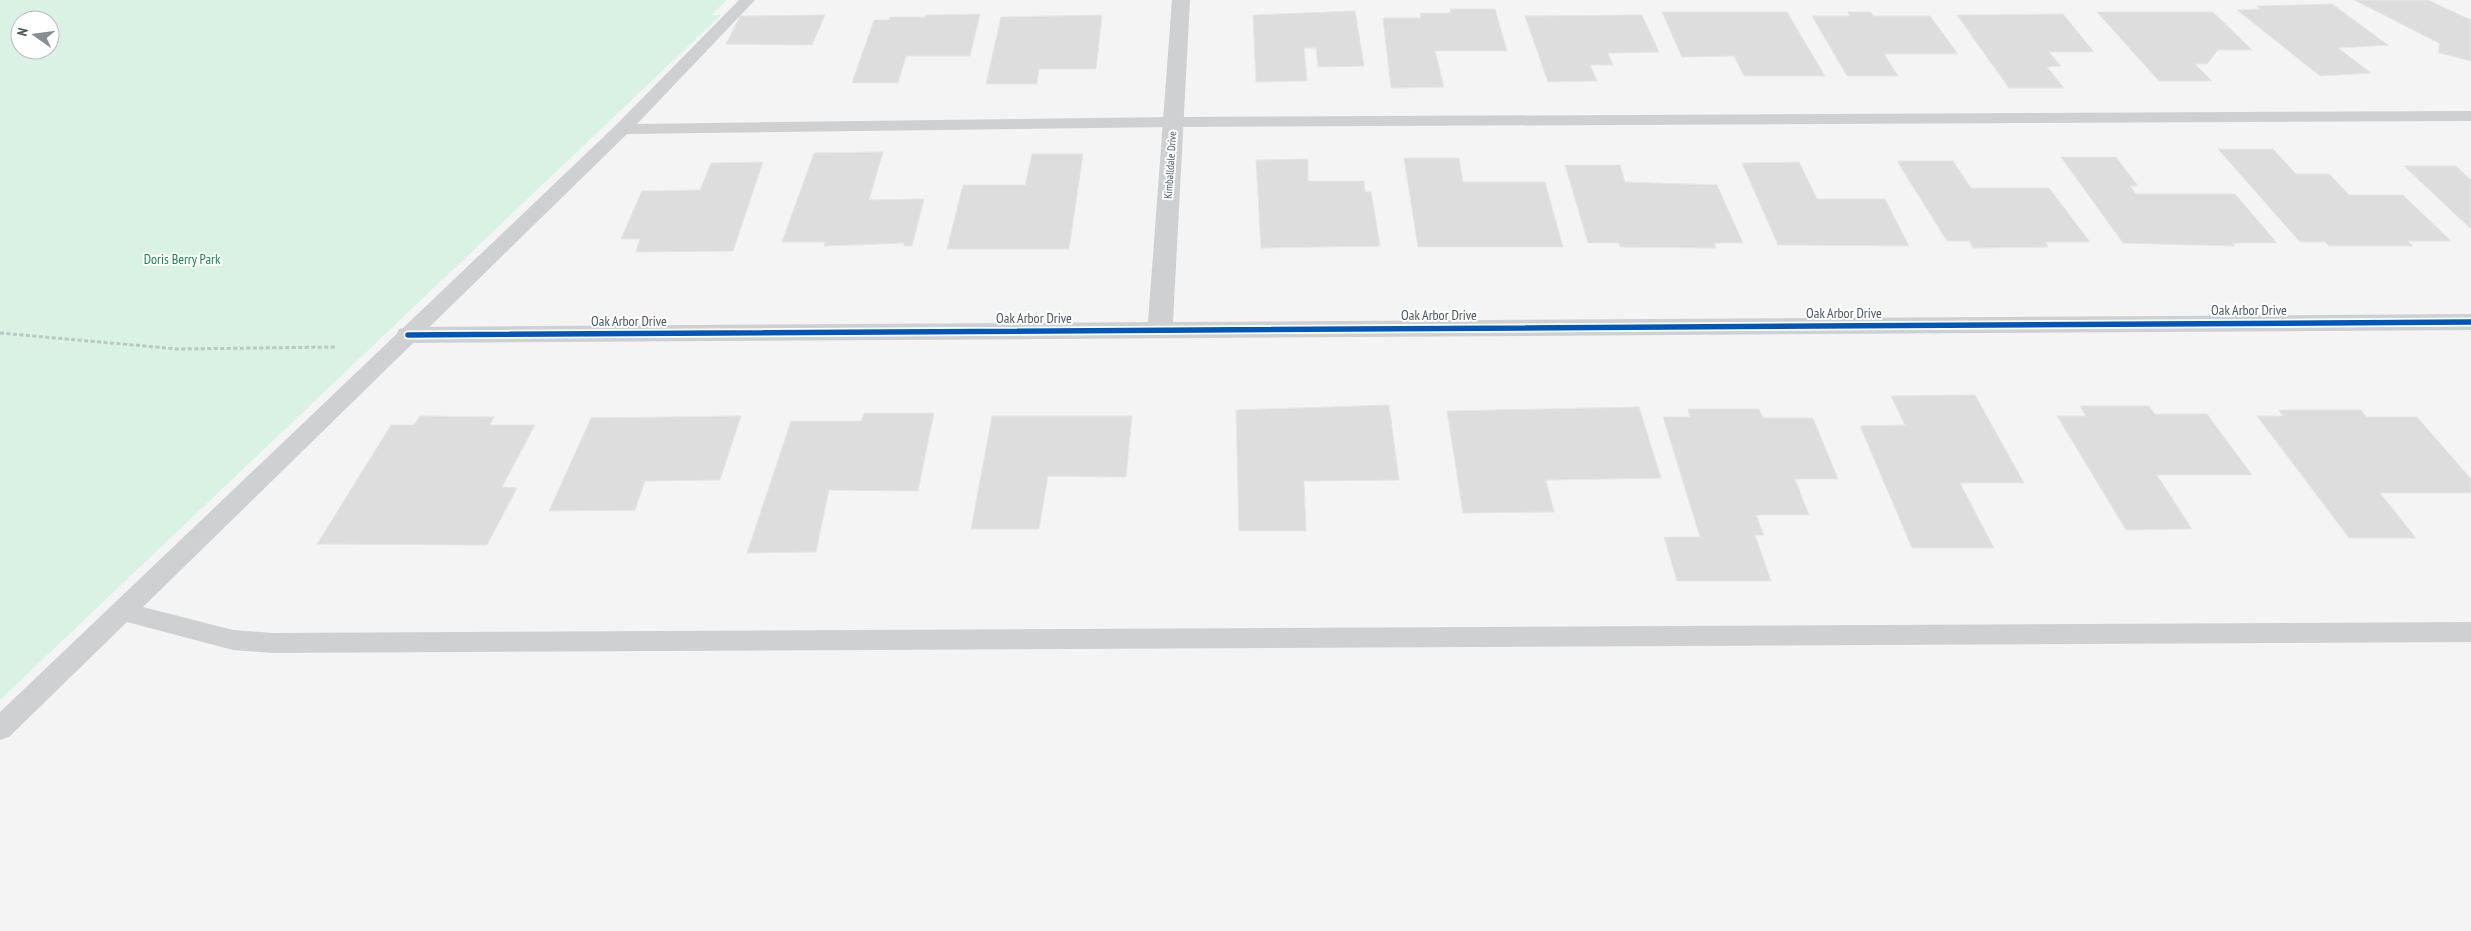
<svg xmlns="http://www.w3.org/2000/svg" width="2471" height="931" font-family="'PT Sans Narrow',sans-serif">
<rect width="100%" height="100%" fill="#f4f4f4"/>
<!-- green -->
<path fill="#d9f2e3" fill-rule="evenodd" d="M0,0H727L711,15H721L0,700ZM20,20H50V50H20Z"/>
<!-- building -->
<path fill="#ddddde" stroke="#e5e6e7" d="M2354,0H2428L2471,20V61L2439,53V43Z
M2332,4L2388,45L2338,48L2371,73L2320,76L2237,10L2260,9L2257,6Z
M1450,9H1495L1507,51H1435L1444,87L1391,88L1383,18H1421L1420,13H1451Z
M1355,11L1364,66L1318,67L1316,48H1304L1307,81L1256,82L1253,15Z
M1662,12H1787L1825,76H1744L1734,56L1682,57Z
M1848,12H1871L1873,16H1930L1958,54H1884L1898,76H1847L1812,16H1850Z
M2097,12H2213L2252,50H2218L2207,64H2195L2212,81H2159Z
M980,14L970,56H906L898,83H852L874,20H889L890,17H925L926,15Z
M2063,14L2094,52H2049L2061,66L2047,67L2064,88H2009L1957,15Z
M825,15L812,45L726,44L740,16Z
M1102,15L1096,69H1039L1037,84H986L1001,17Z
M1642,15L1659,52L1608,53L1613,65H1590L1597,81L1548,82L1525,16Z
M2218,149H2273L2296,174H2329L2349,195H2403L2451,241H2408L2413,246H2329L2325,242H2300Z
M883,152L869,200L924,199L912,246H904V243L824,246L825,242H782L814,153Z
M1032,154H1083L1069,249H947L963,185H1025Z
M2061,157H2116L2138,186H2130L2136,194H2235L2277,243H2232L2235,246L2123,243Z
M1404,158H1459L1463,182H1545L1563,247H1418Z
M1308,159V181H1364L1365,192H1371L1380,246L1261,248L1256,160Z
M1897,161H1953L1971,188H2049L2090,242H2046L2048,247L1973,248L1969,241H1947Z
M763,162L733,251L636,252L640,239H621L642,191L700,190L711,163Z
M1799,162L1817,199H1885L1909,246L1778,245L1742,163Z
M1565,165H1620L1625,182L1717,185L1743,243H1714L1716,248L1620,247L1619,243H1588Z
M2404,166H2456L2471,180V229Z
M1975,395L2024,483H1960L1994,548H1912L1860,426L1905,425L1891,396Z
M1389,405L1399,480L1304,481L1306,531H1239L1236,410Z
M2080,406H2149L2155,414H2207L2252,475H2157L2192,529L2126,530L2057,416H2086Z
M1639,407L1661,478L1546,480L1554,512L1463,513L1447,411Z
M1688,409H1759L1763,418H1813L1838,479H1795L1809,515H1756L1764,535H1755L1771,581H1677L1664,537H1700L1663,417H1690Z
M2279,410H2361L2366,417H2417L2471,479V493H2380L2416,538H2349L2257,416H2283Z
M864,413H934L918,491L829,490L816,552L747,553L791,421H861Z
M420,416L494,417L490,425H535L502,487L517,488L487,545L317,544L391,425H414Z
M741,416L720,480L645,481L635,510L549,511L591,418Z
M992,416H1132L1126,477L1048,476L1039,529H971Z"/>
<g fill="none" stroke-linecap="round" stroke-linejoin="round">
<!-- path -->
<path stroke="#bcc7c4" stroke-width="3" stroke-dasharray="4 2.5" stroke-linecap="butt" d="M0,333L178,349L337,347"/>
<!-- lane -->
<path fill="#ced0d2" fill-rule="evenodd" d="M739,0H755L637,124L1173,117L2471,111V121L1173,127L627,134L143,607L233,630L273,633L2471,622V642L273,653L233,650L127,622L9,737L0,740V712L616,125Z"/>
<!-- street -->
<path fill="#ced0d2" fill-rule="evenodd" d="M1172,0H1190L1173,322L2471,314V330L408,343L399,341L396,335L399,329L408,327L1148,322Z"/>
<defs>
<path id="cycleway" d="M408,335L2471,322"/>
</defs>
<!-- cycleway casing -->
<use href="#cycleway" stroke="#fff" stroke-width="9"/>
<!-- cycleway -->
<use href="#cycleway" stroke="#0057b8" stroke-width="5.5"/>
</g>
<g text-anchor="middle" stroke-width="4" stroke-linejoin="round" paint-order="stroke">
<!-- far-street labels -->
<g font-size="11" fill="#4a5661" stroke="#fff">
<text transform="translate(1170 165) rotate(-86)" y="4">Kimballdale Drive</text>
</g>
<!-- park labels -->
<g font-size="14" fill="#17864f" stroke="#fff">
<text x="182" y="264">Doris Berry Park</text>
</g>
<!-- street labels -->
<g font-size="14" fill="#4a5661" stroke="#fff">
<text x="2249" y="315">Oak Arbor Drive</text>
<text x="1844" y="318">Oak Arbor Drive</text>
<text x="1439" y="320">Oak Arbor Drive</text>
<text x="1034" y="323">Oak Arbor Drive</text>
<text x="629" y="326">Oak Arbor Drive</text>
</g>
</g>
<!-- north arrow -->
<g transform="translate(35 35) rotate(284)"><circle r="24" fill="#ffffff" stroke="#b7bbc0"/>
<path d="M0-4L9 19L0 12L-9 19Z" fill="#868d94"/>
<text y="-8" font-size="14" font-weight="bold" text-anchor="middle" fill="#4a5661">N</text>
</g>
</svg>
